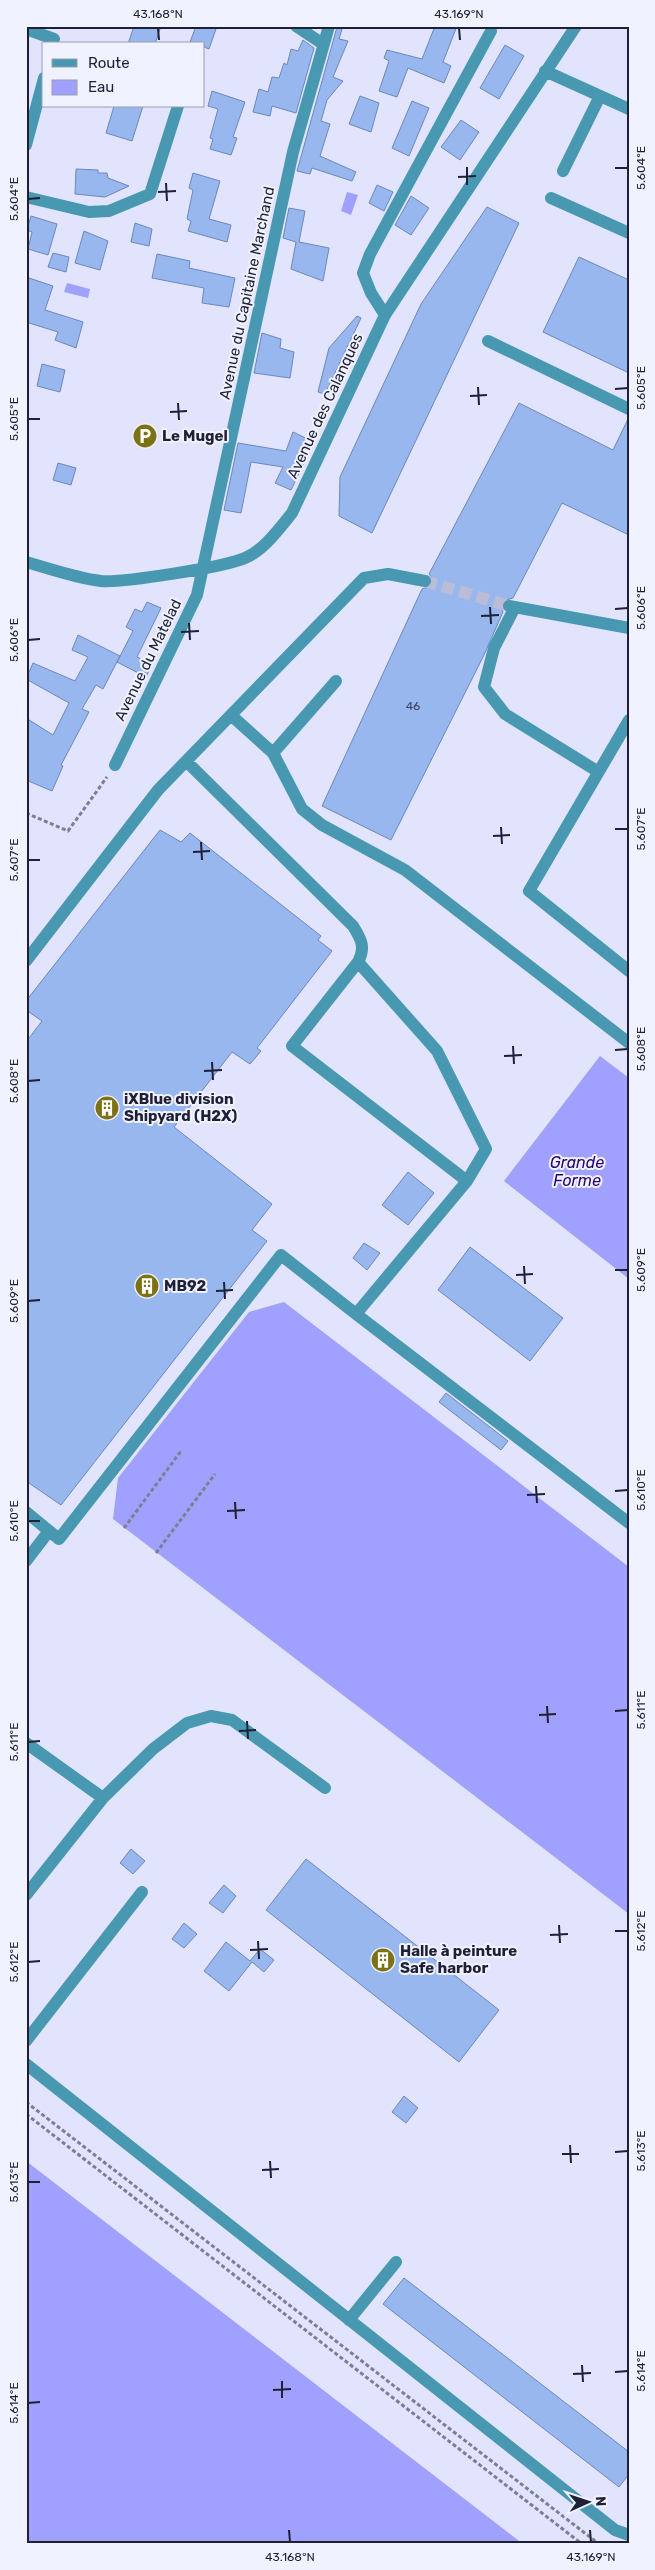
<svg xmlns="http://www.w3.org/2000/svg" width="655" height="2570" font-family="Rubik,sans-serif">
<rect width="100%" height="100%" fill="#e2e3fd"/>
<!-- water -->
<path fill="#a0a0fe" d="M347,192L358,195L351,215L341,211Z
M67,283L90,289L88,298L64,292Z
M600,1056L629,1078V1279L504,1181Z
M284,1302L629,1567V1914L113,1519L118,1478L249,1312Z
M26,2161L523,2544H26Z"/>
<!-- building -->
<path fill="#99b7ef" stroke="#6b88bc" d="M134,26H161L155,44H128Z
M196,26H217L209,49L204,47V44L190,42Z
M435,26H457L443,62L451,66L444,83L408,68L397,97L379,91L389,61L384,58L387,50L422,59Z
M337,27L342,29L339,39L348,41L333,77L343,81L327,100L321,121L330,124L320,156L356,172L352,181L312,168L310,174L297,171Z
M303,40L314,48L296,113L272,106L270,116L253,112L259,89L268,92L272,77L279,78L284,63L287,65L291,49L298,51Z
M505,45L524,56L499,99L480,88Z
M212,91L245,102L233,137L237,138L231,155L210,149L213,139L210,138L218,109L208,106Z
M360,96L379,103L371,132L349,124Z
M412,101L429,108L409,156L392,148Z
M114,106H143L132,141L106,133Z
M461,120L479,132L460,160L441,147Z
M76,169L98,170V173H107L108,178L129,186L105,197L75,194Z
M193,173L220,181L209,219L231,225L227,242L188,231L191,221L187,219L193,190L189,188Z
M377,185L393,192L384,211L369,203Z
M411,196L429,208L411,235L395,225Z
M487,207L519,223L372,533L339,516L340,477L421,304Z
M289,208L305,211L299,242L329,248L323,281L291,269L296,242L283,238Z
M31,216L57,224L48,255L28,249L32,232L27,230Z
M135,223L152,229L149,246L131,242Z
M84,231L108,241L100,270L75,263Z
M53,253L69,257L66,272L48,267Z
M157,254L190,261L189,268L235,278L229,307L202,303L204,288L152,278Z
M579,257L629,280V373L543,332Z
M26,277L53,286L45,310L83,322L76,348L55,340L58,332L26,322Z
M357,316L361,318L325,394L318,392L329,348Z
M262,333L281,339L280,348L294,352L290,378L254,373Z
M42,364L65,370L60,392L37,386Z
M519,403L613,450L629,417V535L562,503L513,598L503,601L501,608L503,612L484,655L391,840L322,806L422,589L431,586L433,579L429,574Z
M293,432L314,442L291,490L275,483L283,467L251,462L241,513L224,510L238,443L286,451Z
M58,463L76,468L71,485L53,480Z
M147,602L161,608L137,657L152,664L146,677L117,662L133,631L126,627L135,609L142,612Z
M78,635L120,656L103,689L96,685L82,709L89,712L61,765L63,766L52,791L26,780V718L53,735L69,703L26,679L33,663L75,681L88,657L72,650Z
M160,830L181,842L190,833L321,936L318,940L332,951L257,1048L261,1051L250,1064L232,1052L174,1127L272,1204L252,1230L267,1241L61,1505L26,1481V1042L42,1021L26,1010V1001Z
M408,1172L434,1193L408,1225L382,1205Z
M364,1243L380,1253L367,1270L353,1258Z
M470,1247L563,1318L530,1361L438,1290Z
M446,1393L508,1441L501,1450L439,1402Z
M131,1849L145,1861L133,1874L120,1863Z
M306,1859L499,2010L459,2062L266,1910Z
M224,1885L236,1896L223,1913L209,1903Z
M184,1923L197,1934L184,1948L172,1939Z
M226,1942L250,1961L260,1949L274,1960L264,1972L252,1962L229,1991L204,1971Z
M404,2096L418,2108L406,2123L392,2112Z
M404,2278L629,2452V2474L619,2487L383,2304Z"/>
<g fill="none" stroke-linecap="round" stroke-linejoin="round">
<!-- minor-tunnel -->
<path stroke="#bbbcd5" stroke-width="12" stroke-dasharray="12 6" stroke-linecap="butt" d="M425,581L509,606"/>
<!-- path -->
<path stroke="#7d7d96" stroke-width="3" stroke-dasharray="4 2.5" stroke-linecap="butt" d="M26,813L68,831L107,777
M124,1528L181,1451
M156,1553L215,1474
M26,2102L599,2544
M26,2114L582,2544"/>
<!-- minor -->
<path stroke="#4898b2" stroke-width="12" d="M296,26L323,44
M26,29L54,39
M545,71L629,109
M26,145L44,78
M563,171L600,96
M26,197L89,212L109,211L150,194L178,106
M551,198L629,233
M385,315L371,293L363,273L370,254L491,31
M488,341L629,409
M26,562C51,569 76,578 101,581C122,583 225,567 245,558C264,550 279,529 292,513L385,315L576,26
M509,606L629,628
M515,607L494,648L484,687L505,714L597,771
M232,716L273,753L302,809L322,825L405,870L629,1043
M629,720L529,891L629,971
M273,753L336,681
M186,761L353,926C361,939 366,947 358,962L292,1046L467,1181L356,1314L629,1523
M115,765L197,595L293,152L329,26
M26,961L158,790L364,578L388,574L425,581
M358,962L437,1051L486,1149L467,1181
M26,1512L59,1539L281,1255L356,1314
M26,1561L49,1531
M26,1743L103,1798
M26,1895L103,1798L153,1749L187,1723L211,1716L232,1720L325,1788
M26,2041L142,1892
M26,2064L615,2530L629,2535
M349,2320L396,2262"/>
</g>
<!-- ticks -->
<path fill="none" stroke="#1f1f36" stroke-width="2" d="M158,28L159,40M459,28L460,40M467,167V185M615,168H628M458,177L476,176M166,183L167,201M158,192L176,191M28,199L40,198M478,387L479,405M615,389L628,388M470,396L487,395M178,403L179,420M170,412L187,411M28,419H40M490,607L491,624M615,609L628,608M481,616L499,615M189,623L190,640M181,632L199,631M28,640L40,639M501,827L502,844M615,829H628M493,836L510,835M201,842L202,860M193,852L210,851M28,860H40M513,1046L514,1064M615,1050L628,1049M504,1056L522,1055M212,1062L213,1080M204,1071L222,1070M28,1081L40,1080M524,1266L525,1284M615,1270H628M516,1275L533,1274M224,1282L225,1299M216,1291L233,1290M28,1301L40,1300M536,1486L537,1503M615,1491L628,1490M527,1495L545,1494M235,1502L236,1519M227,1511L245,1510M28,1521H40M547,1706L548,1723M615,1711L628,1710M539,1715L556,1714M247,1721L248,1739M239,1731L256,1730M28,1742L40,1741M559,1925L560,1943M615,1931H628M550,1935L568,1934M258,1941L259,1959M250,1950L268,1949M28,1962L40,1961M570,2145L571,2163M615,2152L628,2151M562,2154H579M270,2161L271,2178M262,2170L279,2169M28,2182H40M582,2365L583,2382M615,2372L628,2371M573,2374L591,2373M282,2381V2398M273,2390L291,2389M28,2403L40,2402M289,2530L290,2542M590,2530L591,2542"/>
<!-- icons -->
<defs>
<symbol id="parking-disc" viewBox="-11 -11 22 22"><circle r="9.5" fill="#7c7213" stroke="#f1f2ff"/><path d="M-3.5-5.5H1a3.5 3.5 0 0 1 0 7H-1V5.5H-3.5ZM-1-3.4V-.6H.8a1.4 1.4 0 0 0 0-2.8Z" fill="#fff"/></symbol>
<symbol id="building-disc" viewBox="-11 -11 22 22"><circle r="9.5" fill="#7c7213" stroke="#f1f2ff"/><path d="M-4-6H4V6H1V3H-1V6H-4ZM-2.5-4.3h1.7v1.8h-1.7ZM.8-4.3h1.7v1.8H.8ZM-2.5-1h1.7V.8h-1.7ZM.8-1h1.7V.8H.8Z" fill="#fff"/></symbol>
</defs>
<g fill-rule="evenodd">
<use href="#parking-disc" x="131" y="422" width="28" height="28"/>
<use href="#building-disc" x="93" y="1094" width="28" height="28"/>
<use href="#building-disc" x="133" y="1272" width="28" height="28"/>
<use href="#building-disc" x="369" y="1946" width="28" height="28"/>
</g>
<g text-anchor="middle" stroke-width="4" stroke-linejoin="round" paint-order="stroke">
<!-- number labels -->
<g font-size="12" fill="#3e4564">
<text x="413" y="710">46</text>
</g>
<!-- street labels -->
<g font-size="15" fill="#1f1f36" stroke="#f1f2ff">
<text transform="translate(247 293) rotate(-78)" y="5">Avenue du Capitaine Marchand</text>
<text transform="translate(325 406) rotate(-65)" y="5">Avenue des Calanques</text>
<text transform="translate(148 660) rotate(-64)" y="5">Avenue du Matelad</text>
</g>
<!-- poi labels -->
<g font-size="15" font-weight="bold" fill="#1f1f36" stroke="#f1f2ff" text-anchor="start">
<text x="162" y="441">Le Mugel</text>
<text x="124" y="1104">iXBlue division<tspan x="124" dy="17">Shipyard (H2X)</tspan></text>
<text x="164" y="1291">MB92</text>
<text x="400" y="1956">Halle à peinture<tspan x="400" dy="17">Safe harbor</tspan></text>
</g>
<!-- water labels -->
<g font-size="16" font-style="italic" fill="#270375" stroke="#f1f2ff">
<text x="577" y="1168">Grande<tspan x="577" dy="18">Forme</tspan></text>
</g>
</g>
<!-- border -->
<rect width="655" height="2570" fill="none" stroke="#f1f2ff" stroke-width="55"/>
<!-- legend -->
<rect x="42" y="42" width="162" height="65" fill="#f1f2ff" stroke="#9d9eaf"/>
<rect x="52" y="59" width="25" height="8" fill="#4898b2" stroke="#9d9eaf"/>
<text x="88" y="68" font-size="15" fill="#1f1f36">Route</text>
<rect x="52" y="80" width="25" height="15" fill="#a0a0fe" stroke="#9d9eaf"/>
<text x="88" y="92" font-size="15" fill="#1f1f36">Eau</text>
<!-- north arrow -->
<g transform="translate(588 2502) rotate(87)" stroke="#f1f2ff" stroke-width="4" paint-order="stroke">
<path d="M0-4L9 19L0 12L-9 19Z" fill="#1f1f36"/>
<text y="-8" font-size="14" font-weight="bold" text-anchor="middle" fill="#1f1f36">N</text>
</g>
<rect x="28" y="28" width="600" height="2514" fill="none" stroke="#1f1f36" stroke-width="2"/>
<g font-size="12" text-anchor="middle" fill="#1f1f36">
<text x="158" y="18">43.168°N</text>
<text x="459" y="18">43.169°N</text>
<text transform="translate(641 168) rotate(-90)" y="4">5.604°E</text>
<text transform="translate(14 199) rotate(-90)" y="4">5.604°E</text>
<text transform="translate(641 388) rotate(-90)" y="4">5.605°E</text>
<text transform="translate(14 419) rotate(-90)" y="4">5.605°E</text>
<text transform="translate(641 608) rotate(-90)" y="4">5.606°E</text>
<text transform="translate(14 640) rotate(-90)" y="4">5.606°E</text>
<text transform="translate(641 829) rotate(-90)" y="4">5.607°E</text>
<text transform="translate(14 860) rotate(-90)" y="4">5.607°E</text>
<text transform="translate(641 1049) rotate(-90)" y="4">5.608°E</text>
<text transform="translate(14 1081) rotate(-90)" y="4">5.608°E</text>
<text transform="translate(641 1270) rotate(-90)" y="4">5.609°E</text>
<text transform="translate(14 1301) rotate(-90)" y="4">5.609°E</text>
<text transform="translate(641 1490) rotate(-90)" y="4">5.610°E</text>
<text transform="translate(14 1521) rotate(-90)" y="4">5.610°E</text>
<text transform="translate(641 1710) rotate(-90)" y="4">5.611°E</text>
<text transform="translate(14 1742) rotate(-90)" y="4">5.611°E</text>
<text transform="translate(641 1931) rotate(-90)" y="4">5.612°E</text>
<text transform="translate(14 1962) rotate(-90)" y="4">5.612°E</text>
<text transform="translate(641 2151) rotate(-90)" y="4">5.613°E</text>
<text transform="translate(14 2182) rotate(-90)" y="4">5.613°E</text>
<text transform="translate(641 2371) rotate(-90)" y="4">5.614°E</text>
<text transform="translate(14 2403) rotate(-90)" y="4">5.614°E</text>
<text x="290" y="2561">43.168°N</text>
<text x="591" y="2561">43.169°N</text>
</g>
</svg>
